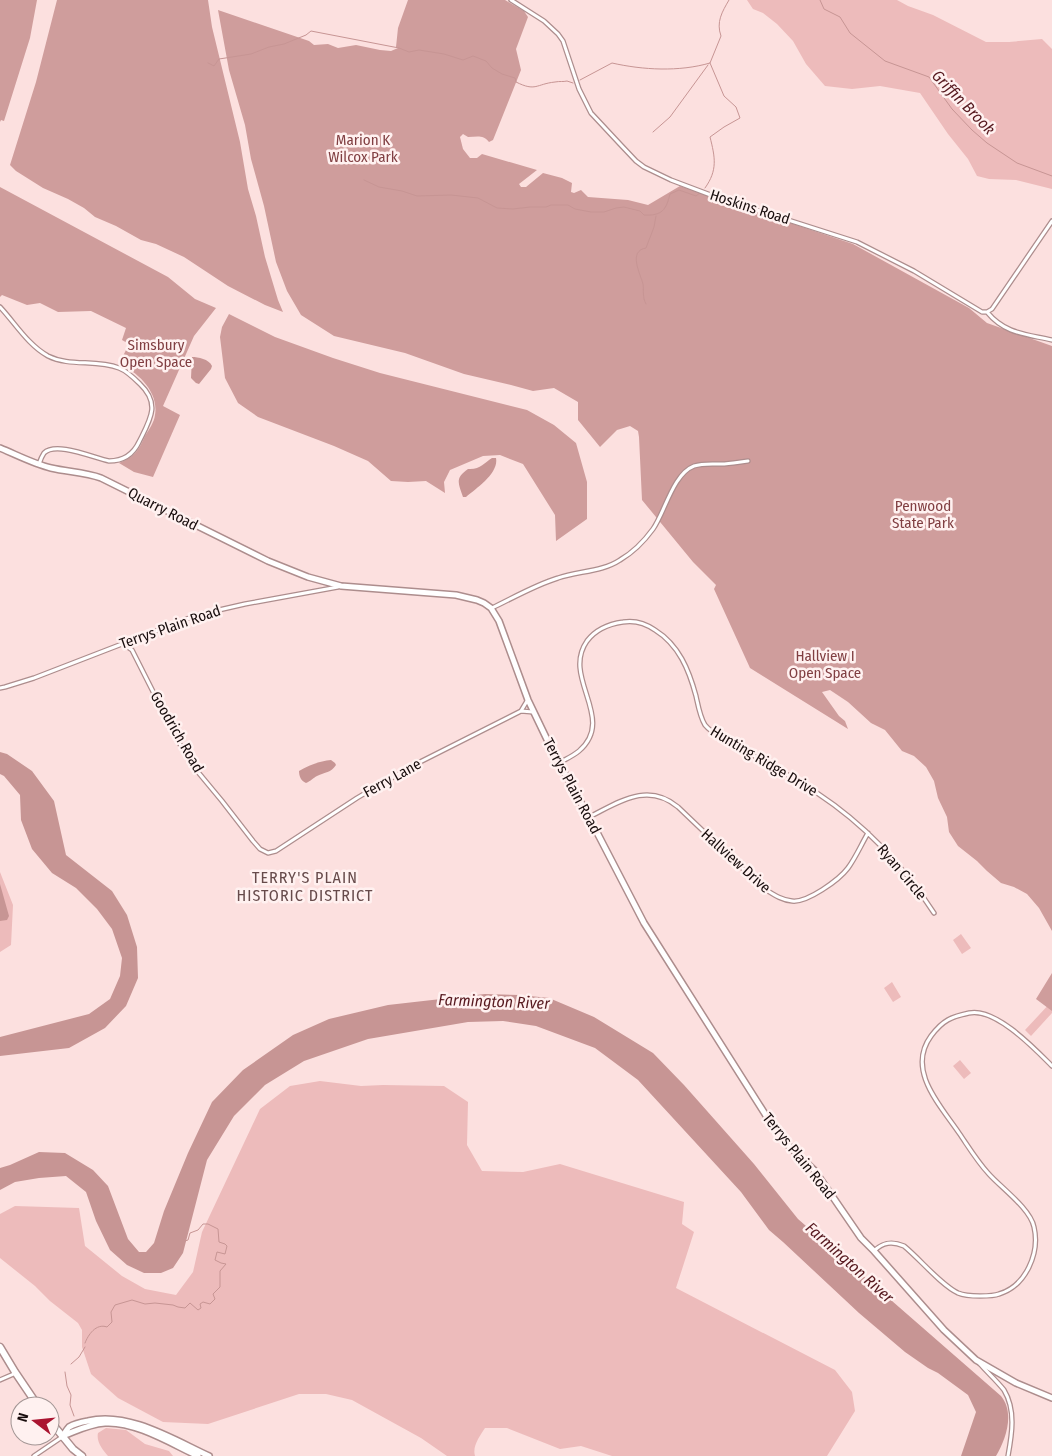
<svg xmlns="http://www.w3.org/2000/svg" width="1052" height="1456" font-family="'Fira Sans Condensed',sans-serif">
<rect width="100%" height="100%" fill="#fce0df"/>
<!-- green -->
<path fill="#edbbbb" d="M747,0H897L908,6L933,15L986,42H1009L1042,39L1052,49V189L1016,180L989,179L977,176L968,159L948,134L920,93L880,86L852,89L825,86L806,64L793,41L777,24L763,13L753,9Z
M0,872L13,905L11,945L0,952Z
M961,934L971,948L962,954L953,940Z
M892,982L901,997L893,1002L884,988Z
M1052,1001V1013L1031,1036L1025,1030Z
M960,1060L971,1073L964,1079L953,1066Z
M320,1081L361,1086L383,1085L444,1086L468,1102L467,1145L482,1171L523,1172L560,1164L684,1202L682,1224L694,1232L676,1288L835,1370L852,1392L855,1411L827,1456H612L581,1446L560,1449L507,1428H485C480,1436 472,1446 475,1456H447L421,1438L352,1400L326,1394H299L208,1424L163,1422L118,1398L91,1374L82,1347V1330L78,1323L50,1301L35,1286L0,1258V1214L15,1206L79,1208L85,1246L122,1276L145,1289L176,1295L193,1272L202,1232L260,1109L290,1086Z
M106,1428L126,1430L145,1444L169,1451L173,1456H108C103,1450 96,1442 98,1433Z"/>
<!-- forest -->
<path fill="#cf9d9c" d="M0,0H37L30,38L4,121L1,120L0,122Z
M57,0H208L212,27L240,142L248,189L256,216L265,257L278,300L283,312L265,305L228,286L184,257L156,244L141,240L116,226L95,217L84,208L68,199L43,188L16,171L10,165L36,82Z
M408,0H505L524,11L528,17L516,49L521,70L493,140L489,142C483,134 476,137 468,137L463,134L460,137L463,149L470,158H477L482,154L537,170L519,184L521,187H526L543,173L562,178L572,183L571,192L574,193L581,190L588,197L628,200L648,205L680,186L853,244L969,308L987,323L1052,346V931L1039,908L1027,894L1014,887L1001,883L987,871L977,861L958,846L949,832L947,817L938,798L934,781L926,767L914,756L902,751L885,730L871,723L848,702L830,690L822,692L839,716L845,721L848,729L750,668L714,589L716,585L693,562L642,500L639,437L638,431L630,426L617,430L600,447L578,420V402L554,388L533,391L511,385L464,374L405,353L334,336L301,315L287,291L276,262L264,206L251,159L245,125L229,70L218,10L309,41L314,45L328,44L338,48L356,45L380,50L391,51L398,48L396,47L398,28Z
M0,187L168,277L195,299L216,308L194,336L163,406L180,415L153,477L134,472L119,463C135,457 138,451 145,436C149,429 154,423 155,415C159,392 138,372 119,364L129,344L122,340L126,328L91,311L58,312L40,303L27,305L2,295L0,297Z
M229,314L275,337L333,358L380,373L527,410L554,425L576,443L587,482V519L556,541L555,515L523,464L500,455L483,456L450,470L444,482L445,493L426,481L408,482L391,481L368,461L334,446L258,417L238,403L225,378L220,337L222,327Z
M1052,973V1011L1036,999Z"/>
<!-- water -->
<path fill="#c79594" d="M192,357C198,357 209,359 212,366L211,369L199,384L196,383L191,378Z
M492,458H496C499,473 477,488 466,497H463C458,483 455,478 468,469C480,470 484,463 492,458Z
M0,752L7,754L32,771L54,801L66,855L112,891L127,915L137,947L138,978L126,1006L105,1028L69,1048L0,1056V1037L89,1014L110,999L120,976L122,958L112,929L97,909L76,888L52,873L32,849L21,820L20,795L4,776L0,774Z
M331,760L335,763L336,765C331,773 325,772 317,776C313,778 311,781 306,783C301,781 299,776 299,771C309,765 320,761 331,760Z
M0,884L9,916L7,920L0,921Z
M485,994L520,995L549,998L594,1017L653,1053L684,1085L754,1164L798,1219L1001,1396C1015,1413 1006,1439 996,1456H961L976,1412L968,1395L938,1373L928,1368L905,1352L859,1313L783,1242L769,1230L741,1192L638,1080L595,1048L536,1026L503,1021L468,1022L368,1039L304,1061L265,1085L234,1116L207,1160L183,1253L173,1268L161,1273H144L127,1265L110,1250L96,1221L86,1192L66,1176L39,1178L15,1182L0,1190V1168L10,1165L39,1152L65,1153L93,1170L108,1186L128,1239L139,1252H146L154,1243L164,1211L188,1153L212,1102L243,1070L293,1035L329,1019L388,1005Z"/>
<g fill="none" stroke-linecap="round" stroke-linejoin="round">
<!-- stream -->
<path stroke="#c79594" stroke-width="1" d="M820,0L824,9L840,17L850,33L885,61L929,77L952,109L972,130L987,143L1017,163L1052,176
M208,63L214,66L219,59L251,54L269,47L284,44L306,35L311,31L399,48L409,52L419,50L444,54L463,60L473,56L486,61L492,68L502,74L515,78L516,82C536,92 536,84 555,82C560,81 563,82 567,81L573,83
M580,80L612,63C643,70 679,72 710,63L721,36C716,22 722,12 729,0
M653,132L670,117L708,65
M364,180L379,187L402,191L417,196L451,195L478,198L497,208L513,209L530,207H546L551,205H568L575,209L591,212H604L616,208L624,207L640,211L644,215C662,216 666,210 670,194L679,190L696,196L700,193
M705,188C718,170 715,157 710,137L724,127L740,118L736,107L724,96L710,63
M646,304C642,297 644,291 643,284C640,273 628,251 646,248L654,227L656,216
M85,1343C88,1335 96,1323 107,1327L112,1322L111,1312L115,1305L132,1300L145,1304L155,1303L173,1305L178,1307L185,1308L190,1303L198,1310L201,1308L200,1304L203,1302L210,1304L215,1299L213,1294L220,1287V1271L226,1264L221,1263L215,1260L217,1252L225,1254L227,1246L225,1244L219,1242L218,1229L208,1224H203L198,1230L190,1233L188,1240L185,1241
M71,1364L79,1357L85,1347
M65,1372L67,1386L71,1395L70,1405L74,1416"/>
<defs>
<path id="street" d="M511,0L544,21L558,34L563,41L579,89L591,113L619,143L636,161L644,167L671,180L716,197L857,242L914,271L982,312H987C1005,334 1026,334 1052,340
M0,307C15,323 28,345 48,356C70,367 96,359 119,368C127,371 134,378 140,384C161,404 150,420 139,442C133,455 122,461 109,461C94,458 56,441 44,453C42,456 40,461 39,464
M987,312L992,309L1052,221
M492,608C513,598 535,585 558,578C578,571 602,572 620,560C632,553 645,540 653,529C665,512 673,474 694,466C703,463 712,464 721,464C730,464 739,462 748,461
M122,643L132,650L178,741L193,766L222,801L253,841L260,849L268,853L276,851L357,798L379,785L422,761L521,711L533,712
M0,688L5,687L34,678L197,615L245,604L338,587
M521,711L527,701
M559,763C566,759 573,756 579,751C617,718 561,678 587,641C596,629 609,624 623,622C635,620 645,623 655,630C679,645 689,670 696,696C698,705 700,717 705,725C710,731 717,735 723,739C754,756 787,773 817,793C864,824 903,865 934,913
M589,817C618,803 647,781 678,807L763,888C773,894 781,900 792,901C807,903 839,880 848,868C856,857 861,845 868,833
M874,1251C883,1242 892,1241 904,1246C920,1259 941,1285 958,1293C965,1296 973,1296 980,1296C986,1296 994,1296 999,1294C1026,1286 1040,1253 1034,1227C1030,1208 1000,1187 988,1173C977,1161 968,1146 959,1133C940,1105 906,1070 931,1036C943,1020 951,1017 969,1013C995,1007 1035,1049 1052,1066
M980,1364C987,1372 997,1381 1004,1390C1016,1410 1012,1434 1008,1456
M0,1380L16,1373
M34,1456L62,1437"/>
<path id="secondary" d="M0,448C17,455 34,464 51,468C68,472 85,472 101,478L268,561L308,577L341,586L456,595L477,600L484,603L491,608L499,621L528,700L553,752L589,817L644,923L772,1125L787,1144L815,1171L861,1238L874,1251L944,1330L976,1360L1016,1383L1052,1398
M65,1435C78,1430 90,1424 105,1423C135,1421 172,1444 198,1456
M62,1437C64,1434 67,1429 69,1427C74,1424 82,1422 88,1421C128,1411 174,1440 209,1456"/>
<path id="highway" d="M0,1347L15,1372L38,1406
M50,1421L73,1449L82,1456"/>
</defs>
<!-- street casing -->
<use href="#street" stroke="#ad8d8d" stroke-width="5.5"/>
<!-- secondary casing -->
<use href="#secondary" stroke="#ad8d8d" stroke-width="8"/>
<!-- highway casing -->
<use href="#highway" stroke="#ad8d8d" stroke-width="9"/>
<!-- street -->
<use href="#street" stroke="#fff" stroke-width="3"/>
<!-- secondary -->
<use href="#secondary" stroke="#fff" stroke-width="5"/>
<!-- highway -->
<use href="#highway" stroke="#fff" stroke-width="6"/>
</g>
<g text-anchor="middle" stroke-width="5" stroke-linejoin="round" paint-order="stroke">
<!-- park labels -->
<g font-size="15" fill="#813f42" stroke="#fff1f0">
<text x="363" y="145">Marion K<tspan x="363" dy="17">Wilcox Park</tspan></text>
<text x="156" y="350">Simsbury<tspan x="156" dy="17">Open Space</tspan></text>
<text x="923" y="511">Penwood<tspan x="923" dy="17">State Park</tspan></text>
<text x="825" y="661">Hallview I<tspan x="825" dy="17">Open Space</tspan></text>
</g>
<!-- street labels -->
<g font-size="15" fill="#180d0d" stroke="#fff1f0">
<text transform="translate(750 207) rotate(18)" y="5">Hoskins Road</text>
<text transform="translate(163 509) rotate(27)" y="5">Quarry Road</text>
<text transform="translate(170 627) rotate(-19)" y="5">Terrys Plain Road</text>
<text transform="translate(177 732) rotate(60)" y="5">Goodrich Road</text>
<text transform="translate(764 761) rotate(31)" y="5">Hunting Ridge Drive</text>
<text transform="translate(392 778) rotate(-29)" y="5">Ferry Lane</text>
<text transform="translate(572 786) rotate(62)" y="5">Terrys Plain Road</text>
<text transform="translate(736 861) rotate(42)" y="5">Hallview Drive</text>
<text transform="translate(902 872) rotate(50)" y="5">Ryan Circle</text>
<text transform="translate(799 1156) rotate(51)" y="5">Terrys Plain Road</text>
</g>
<!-- water labels -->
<g font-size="16" font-style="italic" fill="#57191f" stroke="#fff1f0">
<text transform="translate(964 102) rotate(46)" y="6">Griffin Brook</text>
<text transform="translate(494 1001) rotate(2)" y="6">Farmington River</text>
<text transform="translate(850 1262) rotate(42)" y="6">Farmington River</text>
</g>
<!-- neighbourhood labels -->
<g font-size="16" letter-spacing="1" fill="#674b4b" stroke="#fff1f0">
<text x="305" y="883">TERRY'S PLAIN<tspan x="305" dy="18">HISTORIC DISTRICT</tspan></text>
</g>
</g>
<!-- north arrow -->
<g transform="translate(35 1421) rotate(286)"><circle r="24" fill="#fff1f0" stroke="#a39695"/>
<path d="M0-4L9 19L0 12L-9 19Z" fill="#aa1430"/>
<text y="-8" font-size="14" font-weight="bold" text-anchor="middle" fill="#180d0d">N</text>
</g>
</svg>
